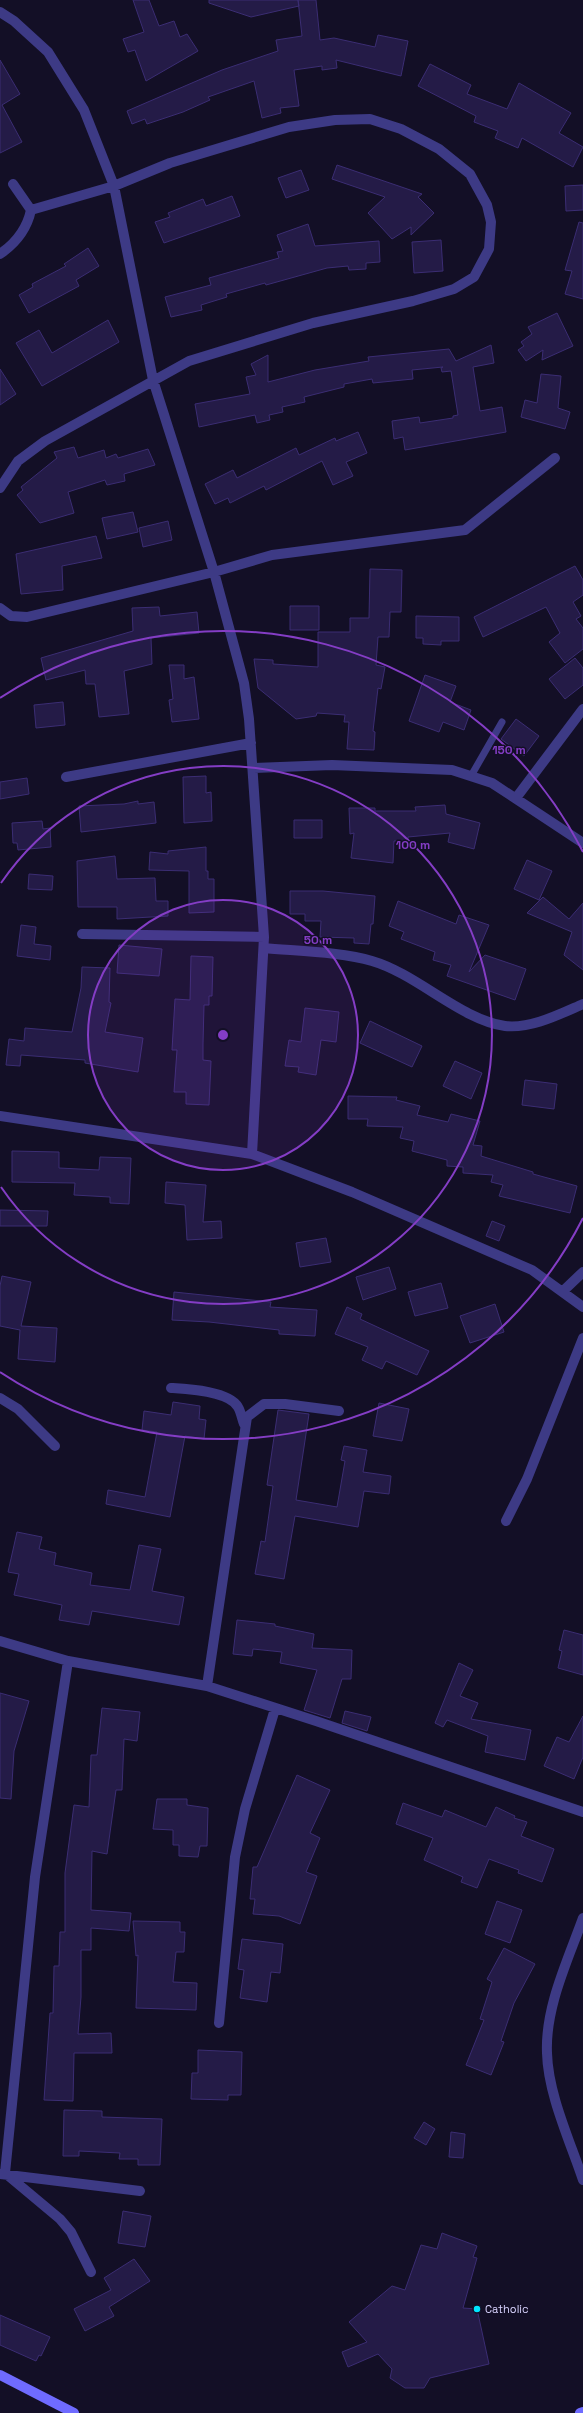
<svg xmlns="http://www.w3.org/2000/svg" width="583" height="2413" font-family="'Space Grotesk',sans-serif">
<rect width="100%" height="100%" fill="#130f26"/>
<!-- building -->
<path fill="#241b47" stroke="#3b2d73" d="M133,0H149L159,26L174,21L180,37L187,34L198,51L146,81L135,50L128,52L123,39L144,32Z
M209,0H298L299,6L251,17L209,3Z
M298,0H316L320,40L334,38L375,47L378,35L408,41L401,76L336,60L337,68L322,70V66L294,70L299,106L280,108L281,113L262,118L254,81L208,97L210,100L183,112L147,124L145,119L132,124L127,111L222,70L278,51L276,40L302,36Z
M0,60L20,94L2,105L22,142L0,153Z
M430,64L471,85L467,94L507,109L519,83L571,113L559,133L583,147L573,167L522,138L518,148L495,138L498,131L474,122L476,116L418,86Z
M337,165L422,194L418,197L434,213L411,235V227L392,239L368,213L385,197L332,179Z
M301,170L309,190L286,198L278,178Z
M583,185V210L566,211L565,186Z
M232,196L240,216L164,243L155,222L170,217L168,213L203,199L206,206Z
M579,222L583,223V299L565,294L572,271L565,270Z
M308,224L315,246L379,241L380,262L366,263V269L349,270L348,266L327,268L266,285L265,283L226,294L227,297L201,305L202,310L171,317L165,297L211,285L209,278L279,258L277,252L283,251L277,235Z
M441,240L443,271L414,273L412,242Z
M88,248L99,266L76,280L79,286L29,313L19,295L33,287L32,284L66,266L64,264Z
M557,313L573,346L542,360L543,350L526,361L518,350L524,346L521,342L532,334L528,327Z
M108,320L119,342L42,386L16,343L39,330L52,353Z
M491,345L494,363L473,367L480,411L502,407L506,432L405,450L403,437L394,439L392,421L419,417L420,423L453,418V416L458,415L451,371L442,372L441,368L443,367L412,370L413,379L373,383L372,379L344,384V387L304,397L305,402L282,407L283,412L269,415L270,420L257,423L255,415L199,427L195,404L250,394L246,377L256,375L251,364L268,355V382L315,370L369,361L368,357L449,349L456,361Z
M0,369L16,394L0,405Z
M541,374L561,376L558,408L570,412L565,429L521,417L525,400L537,403Z
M358,432L367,453L346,462L353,476L333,485L322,461L266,490L264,486L230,503L228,498L215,504L205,484L233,470L237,478L296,448L299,455L335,438L336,441Z
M74,447L78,458L104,450L106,458L116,454L118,458L148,449L155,465L124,474L125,481L107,485L105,480L68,492L74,513L40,523L17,495L23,490L21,487L57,458L54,452Z
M133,512L138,532L107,539L102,518Z
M168,521L172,540L143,547L139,528Z
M96,536L102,558L62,566L63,590L21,594L16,554Z
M575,566L583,580V595L573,602L581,616L576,619L583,628V649L565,663L549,642L560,633L546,607L483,637L474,617Z
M370,569L402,570L401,612H390L389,637H378L376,665L385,667L381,689L378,688L373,731L375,732L374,750L347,749L349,722H344L345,715L317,713L316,716L296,719L258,688L254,659L273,660V664L318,667V632H350V618H369Z
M290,606H319V630H290Z
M159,607L160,616L197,612L199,633L151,638L152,664L124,671L129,714L99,717L95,684H86L85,670L46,680L41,658L133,631L132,608Z
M416,616L459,617V641H441V645L423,644V638H416Z
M575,658L583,668V685L565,699L549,679Z
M169,665H184V679L194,677L199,719L172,722L169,700L173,699Z
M425,675L456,686L450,702L471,710L464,730L443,722L439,732L409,721Z
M63,702L65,725L36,728L34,705Z
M516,719L539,736L524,756L501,739Z
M206,776V793L211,792L212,821L184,823L183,777Z
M27,778L29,794L0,799V782Z
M138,801V804L154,802L156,823L81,832L79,806L124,804Z
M445,805L446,814L480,823L474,849L448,842L450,833L408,837V841H394L393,863L351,858L354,833L350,834L349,808H375V811H416L415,807Z
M294,820H322V838H294Z
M42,821L43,829L50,828L51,847L18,850L17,843H13L12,823Z
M206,847V871H208V879H214V912L189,913V871L149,870L150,852L168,854V851Z
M115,856L117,879L155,878L156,901H168V916L117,919V907H78L77,861Z
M527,860L552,871L539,900L514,889Z
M29,874L53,876L52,890L28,889Z
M290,891H323L375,896L373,924H371L369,944L354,943V938L320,937L321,921H305V914H290Z
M543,897L569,919L583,903V970L564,955L572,932L527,913Z
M398,901L456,924L459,915L489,925L469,972L485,955L526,969L515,1000L447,976L451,965L433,960L435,952L401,939L404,932L389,926Z
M21,925L36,927L34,944L51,946L50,960L17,956Z
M119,945L162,949L159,976L117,973Z
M191,956L213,957L212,996H209V1005H204L203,1044V1060L211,1061L209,1105L186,1104V1092H174L177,1050H172L175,999L190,1000Z
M82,967L110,968L109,1002L111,1003L105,1032L143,1038L138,1072L85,1063V1060L21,1055L20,1066L6,1065L9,1039L24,1041L25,1028L72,1032L81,988Z
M305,1008L339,1012L336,1042L321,1040L316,1075L298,1072L299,1067L285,1066L289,1040L301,1042Z
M370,1021L422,1046L412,1067L360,1043Z
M455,1061L482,1073L471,1099L443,1086Z
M525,1080L557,1084L554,1109L522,1105Z
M348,1096L397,1097L396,1100L420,1106L417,1115L448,1122L451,1114L480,1121L473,1145L482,1146L481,1156L533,1172V1174L577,1186L570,1213L499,1196L503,1185L491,1182L493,1175L463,1173V1167L447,1166V1160L412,1151L414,1141L400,1138L403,1127L367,1126L368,1119H348Z
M12,1151L59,1152V1168L99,1170L100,1157L131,1158L129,1204L110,1203V1197L74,1195L75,1183L12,1182Z
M166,1182L206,1185L203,1222L221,1221L222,1238L187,1240L185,1205L165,1203Z
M0,1210L48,1211L47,1226H0Z
M492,1221L505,1226L499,1241L486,1236Z
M326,1238L331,1262L300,1267L296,1243Z
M389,1267L396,1289L363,1300L356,1277Z
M2,1276L31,1282L21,1326L57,1328L55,1362L18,1359L20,1330L0,1326V1286Z
M441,1283L448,1308L415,1316L408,1292Z
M174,1292L271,1302L270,1307L317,1310L315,1336L279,1334V1330L209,1322L172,1320Z
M495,1304L504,1332L470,1343L460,1316Z
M347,1307L362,1314L360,1319L429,1351L417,1375L386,1361L382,1369L362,1360L368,1347L335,1334Z
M173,1402L200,1406L199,1419L206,1420L204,1439L185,1436L170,1517L106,1504L108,1490L145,1497L157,1432L142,1430L144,1411L171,1415Z
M379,1403L409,1409L402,1441L373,1436Z
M278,1410L309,1414L296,1500L337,1507L345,1461L341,1460L344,1446L367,1450L363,1472L391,1476L389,1494L364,1491L358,1527L295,1516L284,1579L255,1574L261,1541L265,1542L273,1486L267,1485Z
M17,1532L42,1537L39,1549L56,1553L54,1565L92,1573L90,1585L130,1590L139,1545L161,1549L152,1591L184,1597L179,1625L92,1611L89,1625L59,1620L62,1605L14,1595L19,1574L8,1572Z
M237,1620L275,1624V1626L314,1634L312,1648L352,1650L351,1679H342L330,1718L304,1710L317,1670L280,1663L282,1652L253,1649L252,1656L233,1654Z
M564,1630L583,1635V1675L558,1668L562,1651L559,1650Z
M459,1663L473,1670L460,1696L478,1703L471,1719L531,1730L525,1760L485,1752L488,1736L447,1720L443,1727L435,1723Z
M0,1693L29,1701L14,1751L11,1799L0,1798Z
M102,1708L140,1712L137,1741L124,1739L122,1790H116L107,1854L92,1851L91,1910L131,1913L129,1931L91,1928V1950H81V1997L78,2034L111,2033L112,2053H74L73,2101L44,2100L50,2013H53L54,1966H59L60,1932H65V1873L74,1805L89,1807L91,1755H97Z
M345,1711L371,1717L367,1731L342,1723Z
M583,1716V1757L574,1779L544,1766L557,1737L569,1742Z
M297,1775L330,1790L310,1833L320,1838L306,1872L317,1876L300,1924L279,1916L253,1914L255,1899H250L253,1867H257Z
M157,1799H187V1805L208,1808L207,1846H200L198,1857L179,1856V1845H173V1830L153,1829Z
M403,1803L442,1817L445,1810L486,1827L496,1807L515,1816L514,1818L527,1822L521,1836L554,1849L542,1882L518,1873L519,1870L489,1859L477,1888L461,1882L463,1877L424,1860L433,1838L396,1824Z
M497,1901L522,1910L510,1943L485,1934Z
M133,1921L180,1922V1932H185L184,1952H176L173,1982L197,1983L196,2010L136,2008L138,1955L136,1956Z
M242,1939L283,1944L280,1973L271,1972L267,2002L240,1998L244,1970L238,1969Z
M504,1948L535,1964L514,2003L501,2041L504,2042L491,2075L466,2065L484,2020L480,2019L492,1982L487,1979Z
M198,2050L242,2052L241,2095H228V2100L191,2099L192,2073H198Z
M64,2110L102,2111V2117L162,2119L160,2165H138V2159H119L120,2153L79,2151V2156H63Z
M424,2122L435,2129L426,2145L414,2138Z
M451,2132L465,2134L463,2158L449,2157Z
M123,2211L151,2216L145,2247L118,2243Z
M442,2233L477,2246L473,2257L477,2258L463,2308L477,2309L489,2364L430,2378L424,2388H405L390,2378L392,2369L378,2354L348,2367L342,2352L367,2342L349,2322L392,2286L405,2290L421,2245L437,2249Z
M134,2259L150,2281L109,2307L114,2316L85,2331L74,2309L111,2290L104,2278Z
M0,2315L50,2337L41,2356L39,2355L36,2361L0,2345Z"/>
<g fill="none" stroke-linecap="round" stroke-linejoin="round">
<!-- lane -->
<path stroke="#3d3a85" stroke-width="7" d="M471,776L502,722"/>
<!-- street -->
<path stroke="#3d3a85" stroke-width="10" d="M0,12L14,21L48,52L84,110L114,186L153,380L214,572L244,683L249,719L264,937L252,1154
M0,254C16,243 27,229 31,210
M0,488L18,461L45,441L189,361L313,323L413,301L454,289L474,277L489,249L491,222L487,205L470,174L439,149L401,129L370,119L335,120L289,127L170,163L114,186L31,210L13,184
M0,608L11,616L27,617L214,572L272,555L465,530L555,458
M253,768L332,765L452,770L492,783L583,843
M66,777L251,743
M516,798L583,709
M82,934L264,937
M264,948C295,951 343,952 372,961C417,974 461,1020 505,1026C531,1029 560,1014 583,1004
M0,1116L252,1154L352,1192L532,1270L583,1307
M563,1291L583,1272
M171,1388C187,1389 229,1391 238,1407C241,1412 242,1419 244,1424
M0,1398L18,1409L55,1446
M506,1521L527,1479L583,1338
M0,1641L68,1661L207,1686L316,1721L583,1812
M207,1686L247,1417L264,1404H285L339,1411
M583,1918C568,1960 545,2007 547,2053C548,2094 570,2141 583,2180
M219,2023L235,1857L245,1809L275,1709
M5,2173L35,1877L68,1661
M5,2173L60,2219L71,2232L91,2272
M0,2174L140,2191"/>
<!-- secondary -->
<path stroke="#6f6bff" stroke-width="10" d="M0,2375L74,2413
M580,2413L583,2412"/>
</g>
<!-- distance rings -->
<circle cx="223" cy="1035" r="135" fill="#843dc5" fill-opacity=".12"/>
<g fill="none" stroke="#843dc5" stroke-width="2">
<circle cx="223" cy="1035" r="135"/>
<path d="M1 883A269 269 0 1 1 1 1187"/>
<path d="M583 1218A404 404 0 0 1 0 1372M0 698A404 404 0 0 1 583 852"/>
</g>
<!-- markers -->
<circle fill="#00e5ff" stroke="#130f26" stroke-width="1.5" cx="477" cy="2309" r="4"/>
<g text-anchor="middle" stroke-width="3" stroke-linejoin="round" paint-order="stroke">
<!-- poi labels -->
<g font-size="11" fill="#d9d4ff" stroke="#130f26" text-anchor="start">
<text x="485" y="2313">Catholic</text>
</g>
</g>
<circle cx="223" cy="1035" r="6" fill="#843dc5" stroke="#130f26" stroke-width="2"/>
<g font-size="12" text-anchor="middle" font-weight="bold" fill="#843dc5" stroke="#130f26" stroke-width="3" stroke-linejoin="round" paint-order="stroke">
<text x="509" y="754">150 m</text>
<text x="413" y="849">100 m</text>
<text x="318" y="944">50 m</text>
</g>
</svg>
